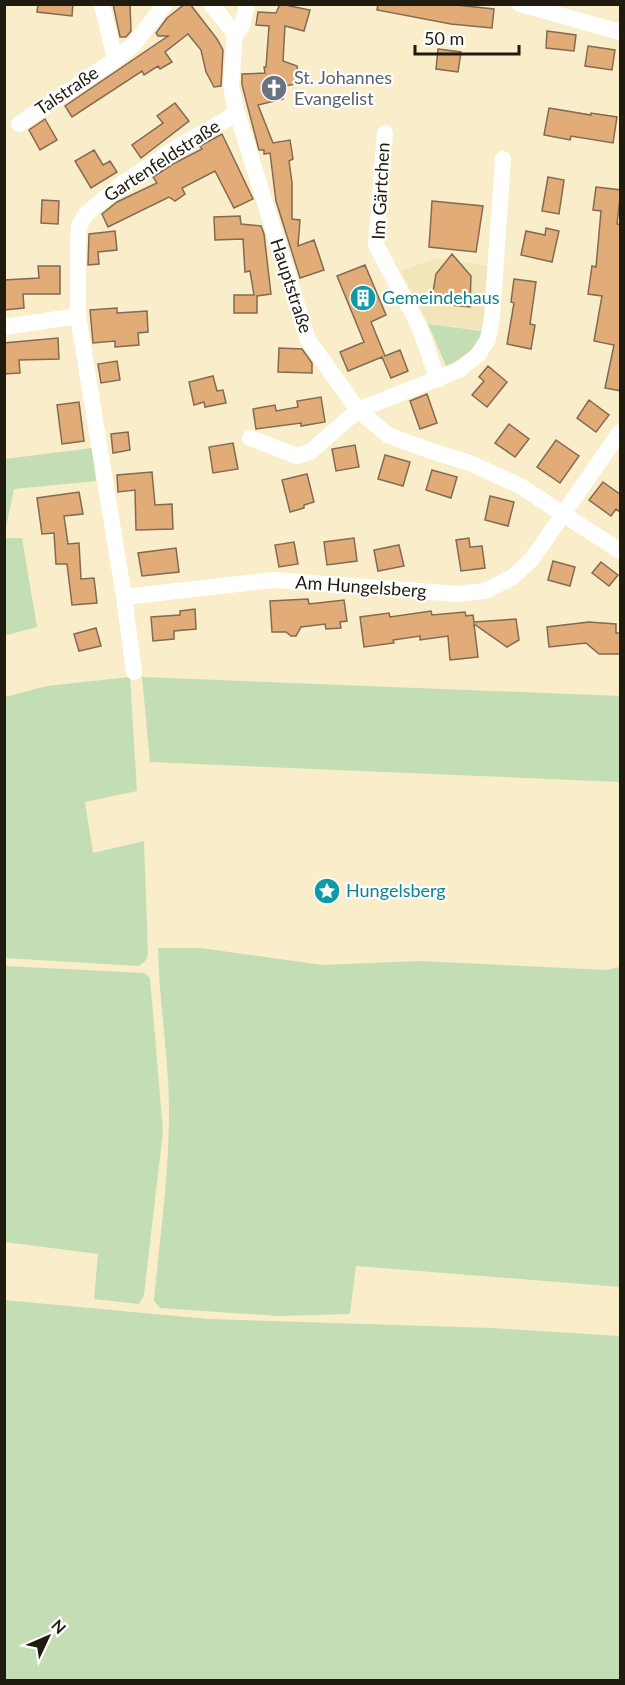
<svg xmlns="http://www.w3.org/2000/svg" width="625" height="1685" font-family="Lato,sans-serif">
<rect width="100%" height="100%" fill="#f9edca"/>
<!-- built -->
<path fill="#f3e5ba" d="M437,258L492,267L485,330L428,324L401,271Z"/>
<!-- green -->
<path fill="#c3ddb4" d="M428,324L482,331C477,349 462,359 446,366Z
M92,448L96,481L14,489L5,531V459Z
M5,538H22L37,627L7,635L4,631Z
M130,677L137,791L85,802L93,853L144,841L148,954L146,960L139,966L5,958V697L47,686Z
M142,677L620,696V782L150,762Z
M158,948H200L323,965L419,961L607,970L620,967V1287L356,1266L350,1314L278,1316L160,1308L154,1301C160,1235 170,1170 169,1104C168,1052 159,1000 158,948Z
M5,966L144,973L150,978L163,1131L144,1295L139,1304L94,1299L98,1254L5,1242Z
M4,1300L208,1319L492,1328L620,1336V1680H5Z"/>
<!-- building -->
<path fill="#e1ac77" stroke="#836a52" stroke-width="1.5" d="M38,4H73L72,16L37,12Z
M113,4H130L131,31L126,37H120Z
M185,4H190L217,39L223,50L221,86L214,87L206,72L201,50L188,34L165,52L172,62L160,69L158,66L144,75L142,71L72,117L65,106L168,36H158L156,33L167,18Z
M280,4L310,10L304,31L285,26L283,61L297,66L300,83L281,87L283,99L258,105L273,143L290,140L293,159L289,161L292,183V219L300,220L298,246L314,240L324,270L300,278L276,201L270,153L264,154V150H259L242,85V74L265,73L264,67H266L269,26L256,25L258,12L276,13Z
M378,4H447L494,9L492,28L451,24L377,10Z
M547,31L576,35L574,51L546,48Z
M588,46L615,50L612,70L585,66Z
M438,49L461,52L458,72L436,69Z
M175,103L189,121L141,158L132,145L163,123L157,116Z
M549,108L591,115V113L617,117L613,143L571,136L570,140L544,135Z
M45,119L57,140L40,150L29,130Z
M222,134L253,199L234,208L215,171L182,188L185,194L175,201L169,197L108,227L102,214L117,202L157,183L153,177L173,164L202,149L200,146Z
M94,150L103,165L110,161L117,172L91,188L75,161Z
M548,177L564,180L559,214L542,211Z
M596,187L621,190L617,224L621,225V391L605,388L614,345L594,341L602,296L588,294L592,266L596,267L601,211L593,210Z
M42,200L59,201L58,224L41,223Z
M432,201L483,206L476,252L429,247Z
M240,216L241,224L261,226L264,234L271,294L257,296V313H234V295H254L250,271L245,272L243,239L215,240L214,217Z
M546,228L559,231L552,262L521,255L526,231L545,235Z
M115,231L117,250L98,252L99,264L88,265L89,234Z
M452,254L471,276L470,307L431,303L436,274Z
M365,265L386,315L371,322L385,356L400,350L408,371L391,378L382,357L348,371L340,352L364,342L337,276Z
M38,266H60V294H23L24,308L4,310V280L39,278Z
M514,279L536,282L530,324L535,325L531,349L507,344L514,303L511,302Z
M117,308V313L147,311L148,332L138,333L139,345L115,347V341L93,343L90,310Z
M58,338L59,359L19,360L20,373L4,374V343Z
M279,348L302,349L312,363V373L278,372Z
M117,361L120,380L101,383L98,364Z
M488,366L507,382L487,407L472,395L484,381L479,377Z
M213,376L217,391L223,390L226,403L205,407L204,402L194,405L189,382Z
M427,394L437,423L420,429L410,401Z
M321,397L325,422L301,426V423L256,429L253,409L275,405L276,411L298,407L297,401Z
M589,400L609,415L596,432L577,418Z
M79,402L84,441L62,444L57,405Z
M509,424L529,439L515,457L495,443Z
M128,432L130,450L113,453L111,434Z
M556,440L579,456L560,483L537,467Z
M233,443L238,469L213,473L209,447Z
M355,445L359,467L336,471L332,449Z
M385,455L410,462L403,486L378,479Z
M432,470L457,477L451,498L426,490Z
M152,472L155,505L172,504L173,529L136,530L135,490L118,492L117,475Z
M307,474L314,502L304,505V508L290,512L282,480Z
M603,482L621,495V513L616,509L611,516L589,500Z
M79,492L83,514L64,516L68,544L79,543L81,579L94,578L97,603L72,605L67,564H56L54,533L42,534L37,498Z
M490,496L514,502L508,526L485,520Z
M354,538L357,561L327,565L324,542Z
M469,538L470,547L482,546L485,568L461,571L456,540Z
M294,542L298,564L279,567L275,545Z
M399,545L404,566L378,571L374,550Z
M176,548L179,572L142,576L138,553Z
M553,561L575,567L570,586L548,580Z
M601,562L618,575L609,586L592,573Z
M308,599L309,604L344,600L347,621L340,622L341,628L326,629L325,624L301,627L296,636H291L286,632H272L270,601Z
M195,609L196,629L174,631V639L153,641L151,617L180,615V611Z
M431,611L432,615L465,612L466,616L473,615L474,622L516,619L519,640L507,647L474,624L478,657L450,660L448,636L420,640V636L393,640L394,643L364,647L360,617L389,613L390,617Z
M589,622L616,624V633H621V654H599L586,643L549,647L547,627Z
M96,628L101,646L79,651L74,634Z"/>
<g fill="none" stroke-linecap="round" stroke-linejoin="round">
<!-- minor -->
<path stroke="#fff" stroke-width="16" d="M102,4L115,60
M211,4L235,34L231,86L236,110L308,340L358,410L388,435L428,450L470,463L520,486L620,551
M520,4L620,32
M235,34L242,26L247,4
M19,124L115,60L134,44L165,4
M385,133L376,245L419,326L438,380
M78,316L124,597
M4,327L78,316V241L79,226L86,214L123,183L181,145L227,119L236,110
M250,438L297,456L310,452L358,410L459,370L478,355L488,339L492,318L503,159
M134,672L124,597L274,580L458,594L485,591L513,577L532,559L620,432"/>
</g>
<!-- icons -->
<defs>
<symbol id="church-disc" viewBox="-11 -11 22 22"><circle r="9.5" fill="#6b7280" stroke="#fff"/><path d="M-1.2-6h2.4v3.5h3.3v2.4h-3.3V6h-2.4V-.1h-3.3v-2.4h3.3Z" fill="#fff"/></symbol>
<symbol id="building-disc" viewBox="-11 -11 22 22"><circle r="9.5" fill="#0f9aa8" stroke="#fff"/><path d="M-4-6H4V6H1V3H-1V6H-4ZM-2.5-4.3h1.7v1.8h-1.7ZM.8-4.3h1.7v1.8H.8ZM-2.5-1h1.7V.8h-1.7ZM.8-1h1.7V.8H.8Z" fill="#fff"/></symbol>
<symbol id="sight-disc" viewBox="-11 -11 22 22"><circle r="9.5" fill="#0f9aa8" stroke="#fff"/><path d="M0-6L1.8-2.2L6-1.7L2.9 1.2L3.7 5.4L0 3.3L-3.7 5.4L-2.9 1.2L-6-1.7L-1.8-2.2Z" fill="#fff"/></symbol>
</defs>
<g fill-rule="evenodd">
<use href="#church-disc" x="259" y="73" width="30" height="30"/>
<use href="#building-disc" x="348" y="283" width="30" height="30"/>
<use href="#sight-disc" x="312" y="876" width="30" height="30"/>
</g>
<g text-anchor="middle" stroke-width="4.5" stroke-linejoin="round" paint-order="stroke">
<!-- worship labels -->
<g font-size="18" fill="#5b616d" stroke="#fff" text-anchor="start">
<text x="294" y="84">St. Johannes<tspan x="294" dy="21">Evangelist</tspan></text>
</g>
<!-- street labels -->
<g font-size="18" fill="#1f1b0e" stroke="#fff">
<text transform="translate(67 91) rotate(-34)" y="6">Talstraße</text>
<text transform="translate(162 161) rotate(-33)" y="6">Gartenfeldstraße</text>
<text transform="translate(381 191) rotate(-87)" y="6">Im Gärtchen</text>
<text transform="translate(291 286) rotate(72)" y="6">Hauptstraße</text>
<text transform="translate(361 587) rotate(4)" y="6">Am Hungelsberg</text>
</g>
<!-- culture labels -->
<g font-size="18" fill="#0d838f" stroke="#fff" text-anchor="start">
<text x="382" y="304">Gemeindehaus</text>
<text x="346" y="897">Hungelsberg</text>
</g>
</g>
<!-- border -->
<rect width="625" height="1685" fill="none" stroke="#1f1b0e" stroke-width="12"/>
<!-- north arrow -->
<g transform="translate(48 1637) rotate(46)" stroke="#ffffff" stroke-width="4.5" paint-order="stroke">
<path d="M0-4.5L10 22L0 15L-10 22Z" fill="#1f1b0e"/>
<text y="-9" font-size="16" font-weight="bold" text-anchor="middle" fill="#1f1b0e">N</text>
</g>
<!-- scale -->
<path d="M415 45v9h104v-9" fill="none" stroke="#1f1b0e" stroke-width="3"/>
<text x="424" y="45" font-size="18" fill="#1f1b0e" stroke="#ffffff" stroke-width="4.5" paint-order="stroke">50 m</text>
</svg>
